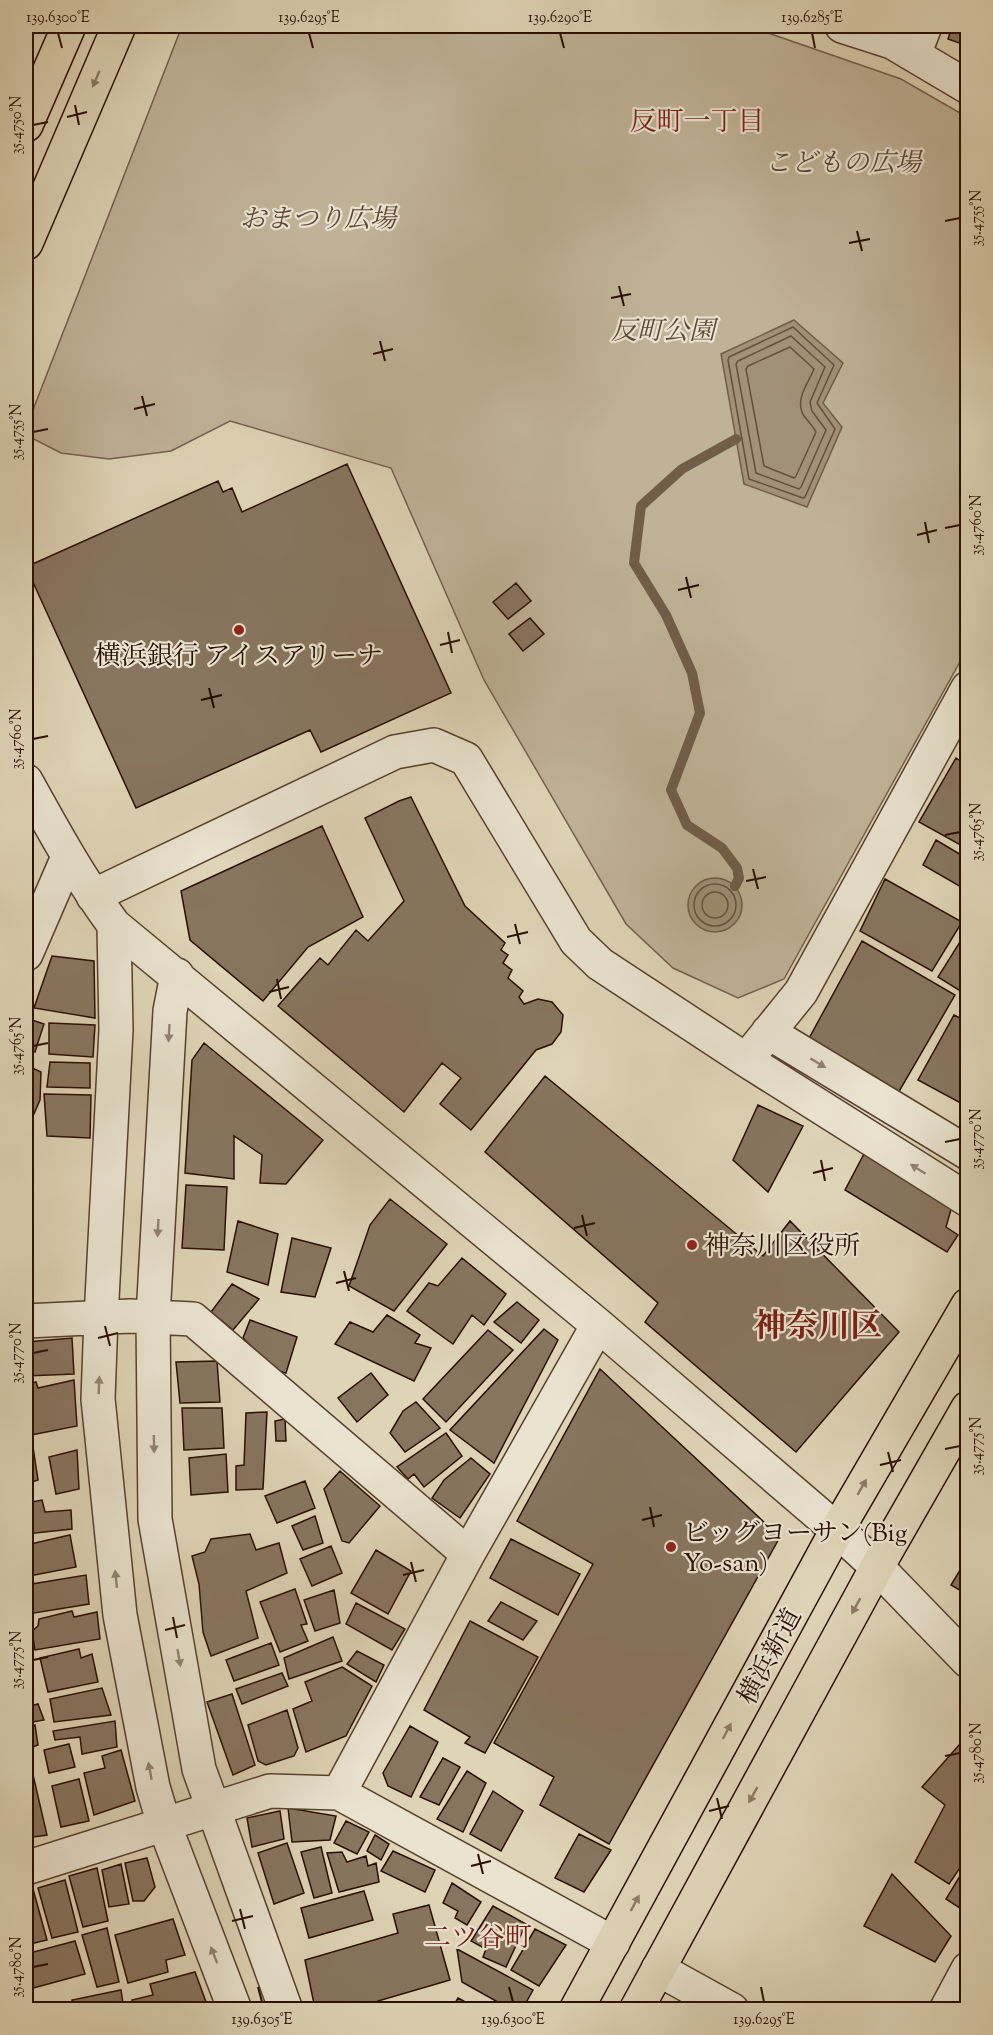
<svg xmlns="http://www.w3.org/2000/svg" width="993" height="2035" font-family="'Sorts Mill Goudy','Noto Serif JP',serif">
<rect width="100%" height="100%" fill="#dfd4b6"/>
<filter id="stains"><feTurbulence type="fractalNoise" baseFrequency=".00333" numOctaves="4"/><feColorMatrix values="0 0 0 0 .2 0 0 0 0 .09 0 0 0 0 .02 0 0 0 .5 -.17"/></filter>
<radialGradient id="worn" r=".72"><stop offset=".6" stop-color="#630" stop-opacity="0"/><stop offset="1" stop-color="#630" stop-opacity=".3"/></radialGradient>
<!-- green -->
<path fill="#c0b297" stroke="#74604c" stroke-width="1.5" d="M182,26H748L901,79L967,117V649L784,979L738,998L673,968L626,924L484,680L391,468L230,421L171,451L109,459L61,453L26,435V428Z"/>
<!-- water -->
<path fill="#a19178" stroke="#715d48" stroke-width="1.5" d="M794,320L843,363L823,403L842,427L807,507L744,484L721,354Z
M688 905a27 27 0 1 1 54 0a27 27 0 1 1-54 0Z"/>
<g fill="none" stroke-linecap="round" stroke-linejoin="round">
<!-- shore -->
<path stroke="#65503c" stroke-width="1.5" d="M793,327L834,365L817,403L835,429L805,497L803,498L749,479L728,360L729,357Z
M791,336L825,367L810,402L812,411L826,430L801,487L799,489L756,473L736,364L738,361Z
M790,347L814,369C808,384 794,400 804,416C808,421 813,426 816,432L796,476L794,478L764,466L746,369L748,366Z
M694 905a21 21 0 1 1 42 0a21 21 0 1 1-42 0Z
M702 905a13 13 0 1 1 26 0a13 13 0 1 1-26 0Z"/>
<!-- stream -->
<path stroke="#715d48" stroke-width="10" d="M735,886L739,878L737,868L722,848L687,825L671,790L700,713L692,673L666,615L634,563L641,506L682,469L736,439"/>
</g>
<!-- building -->
<path fill="#88755f" stroke="#290e00" stroke-width="1.5" d="M952,26H968V46L948,39Z
M347,464L451,693L321,752L310,730L136,808L26,567L218,481L223,492L232,488L242,512Z
M516,583L531,601L508,619L493,602Z
M530,618L544,634L523,651L509,634Z
M968,733V756L965,755L961,745Z
M956,758L968,766L966,848L919,822Z
M411,797L465,906L505,943L501,950L508,955L503,963L512,970L508,978L523,991L519,997L524,1004L538,999L552,1002L563,1015L561,1032L552,1044L536,1050L471,1130L440,1104L461,1078L442,1063L404,1112L278,1006L320,958L328,965L356,930L368,941L404,901L365,818L399,801Z
M322,826L363,917L308,947L263,1001L190,940L181,891Z
M936,840L968,859V891L923,865Z
M885,879L962,922L932,971L860,931Z
M968,929V982L962,992L938,977Z
M862,941L955,995L897,1095L807,1042Z
M52,956L94,961L95,1018L34,1008Z
M954,1015L968,1022V1107L918,1080Z
M29,1019L44,1024L35,1052L26,1048V1025Z
M49,1023L95,1025L93,1057L49,1054Z
M204,1043L323,1140L286,1184L260,1183L262,1155L234,1136V1179L185,1173L192,1060Z
M50,1062L90,1063V1088L47,1087Z
M26,1065L41,1072L40,1100L26,1132Z
M545,1076L763,1256L790,1221L899,1332L796,1452L645,1322L658,1303L485,1152Z
M44,1094L91,1095L90,1138L47,1136Z
M758,1105L803,1126L768,1192L733,1160Z
M865,1152L952,1206L946,1227L958,1235L947,1252L845,1190Z
M186,1185L227,1187L224,1250L182,1248Z
M390,1199L447,1244L394,1311L349,1286L370,1225Z
M238,1221L278,1234L268,1285L227,1272Z
M292,1238L331,1248L315,1297L281,1292Z
M462,1258L506,1294L484,1325L472,1315L453,1344L407,1311L429,1283L438,1286Z
M232,1284L259,1299L233,1330L211,1312Z
M517,1302L539,1320L521,1343L494,1322Z
M387,1315L420,1335L415,1343L431,1348L414,1381L335,1344L350,1322L373,1332Z
M250,1320L297,1337L286,1373L275,1370L243,1338Z
M544,1329L558,1340L494,1463L450,1430Z
M488,1330L513,1350L446,1422L423,1399Z
M72,1338L74,1374L26,1376V1342Z
M217,1361L220,1402L180,1403L176,1362Z
M600,1369L780,1537L609,1844L540,1805L554,1777L494,1743L593,1564L517,1521Z
M371,1373L388,1395L357,1422L338,1398Z
M74,1380L77,1426L26,1436V1385L36,1382L38,1388Z
M416,1402L440,1428L405,1452L390,1433L403,1411Z
M182,1408H222L224,1448L184,1450Z
M267,1412L263,1489L236,1490V1466L244,1465L246,1413Z
M285,1419L286,1441H276L275,1421Z
M446,1433L462,1456L424,1487L414,1474L408,1479L397,1467Z
M33,1447L38,1480L26,1484V1448Z
M77,1450L79,1489L56,1494L49,1457Z
M226,1454L228,1492L191,1495L189,1458Z
M471,1458L490,1474L460,1518L432,1498L444,1480Z
M340,1471L380,1506L349,1543L342,1541L324,1489Z
M305,1481L315,1508L277,1523L265,1496Z
M42,1500L45,1512L71,1510L72,1529L26,1534V1503Z
M315,1516L323,1543L303,1550L292,1526Z
M250,1534L256,1550L279,1543L287,1573L246,1591L258,1638L211,1656L203,1632L199,1584L192,1556L205,1552L211,1539Z
M70,1535L76,1567L29,1576L26,1545Z
M511,1539L580,1574L558,1615L490,1578Z
M331,1546L342,1573L312,1586L300,1559Z
M376,1550L411,1571L388,1614L351,1593Z
M968,1557V1595L951,1585Z
M86,1575L89,1604L28,1614L26,1602V1585Z
M295,1589L307,1624L301,1625L308,1641L280,1652L260,1602Z
M334,1590L340,1623L315,1631L304,1600Z
M501,1602L537,1621L523,1640L488,1621Z
M356,1603L405,1629L392,1650L346,1624Z
M72,1611L74,1617L97,1612L100,1639L35,1650L32,1631L38,1626L39,1619Z
M470,1621L538,1657L485,1753L465,1743L470,1737L424,1710Z
M333,1637L342,1661L289,1679L284,1658Z
M271,1643L279,1665L234,1681L226,1660Z
M79,1649L81,1658L92,1654L98,1682L48,1692L40,1658Z
M357,1651L384,1665L376,1682L347,1664Z
M342,1667L372,1686L346,1736L306,1752L293,1709L312,1701L305,1682Z
M282,1673L288,1686L242,1704L236,1689Z
M102,1688L111,1715L54,1722L50,1699Z
M232,1694L255,1765L233,1775L207,1702Z
M38,1704L44,1720L26,1723V1707Z
M287,1710L298,1748L294,1756L266,1765L258,1761L248,1725Z
M115,1721L117,1747L82,1754L80,1737L55,1740L53,1731Z
M35,1725L38,1745L27,1749L47,1835L26,1838V1728Z
M410,1726L438,1742L411,1797L388,1786L383,1773Z
M967,1736L968,1856L949,1884L915,1862L945,1805L922,1787Z
M69,1744L75,1767L49,1773L44,1750Z
M121,1750L135,1801L94,1815L84,1773L105,1768L102,1756Z
M443,1758L460,1767L439,1805L420,1797Z
M467,1771L486,1783L463,1832L437,1819Z
M79,1779L89,1821L61,1827L52,1786Z
M493,1791L523,1811L501,1851L470,1834Z
M288,1808L336,1816L330,1840L292,1842Z
M280,1811L284,1839L252,1847L247,1818Z
M346,1821L369,1832L357,1854L334,1843Z
M579,1834L611,1850L584,1892L555,1878Z
M375,1835L389,1844L381,1860L367,1851Z
M287,1843L304,1893L274,1904L258,1853Z
M321,1847L332,1893L314,1898L301,1852Z
M393,1851L435,1870L425,1892L381,1871Z
M342,1852L347,1862L366,1856L368,1866L376,1863L379,1882L339,1892L327,1853Z
M147,1858L155,1887L144,1901H133L125,1863Z
M121,1864L129,1904L109,1907L102,1870Z
M97,1868L108,1921L83,1927L69,1876Z
M892,1874L951,1936L935,1962L864,1926Z
M960,1876L968,1880V1909L966,1912L946,1899Z
M65,1880L78,1932L52,1938L38,1888Z
M452,1883L481,1902L467,1925L455,1918L458,1911L443,1903Z
M33,1889L47,1940L26,1945V1891Z
M364,1891L373,1920L309,1938L301,1908Z
M429,1905L450,1980L378,2001L380,2009L376,2010H325L323,2003L314,2004L305,1960L398,1933L393,1914Z
M493,1906L526,1924L506,1967L483,1957L486,1949L471,1941Z
M173,1919L185,1955L166,1960L168,1972L128,1983L115,1935Z
M107,1928L119,1982L97,1987L82,1935Z
M535,1929L566,1945L539,1986L511,1970Z
M75,1941L85,1974L26,1990V1954Z
M457,1949L533,1990L522,2010H512L462,1982Z
M195,1972L209,2010H134L132,2000L153,1995L150,1984Z
M121,1990L124,2010H74L72,2000Z
M458,1998L480,2010H451Z"/>
<g fill="none" stroke-linecap="round" stroke-linejoin="round">
<defs>
<path id="minor" d="M842,26L892,42L968,87
M914,55L925,26
M26,781C53,830 80,879 114,925L598,1325L837,1530L877,1567L968,1661
M93,896L395,752L434,745L466,759L576,941L600,964L746,1060L968,1200
M114,925L116,1030L101,1318L98,1399L120,1615L153,1787L164,1824L235,2010
M26,954L68,857
M177,975L170,1011L153,1317L155,1519L199,1769L286,2010
M768,1032L968,1153
M746,1060L801,992L968,688
M26,1321L130,1316L193,1319L468,1554
M339,1793L468,1554L598,1325
M26,1868L270,1791L339,1793L613,1943
M658,1969L732,2010
M946,2010L968,1969"/>
<path id="highway" d="M26,125L69,26
M26,243L119,26
M576,2010L837,1530L968,1305
M636,2010L877,1567L968,1408"/>
</defs>
<!-- minor casing -->
<use href="#minor" stroke="#56402e" stroke-width="36"/>
<!-- highway casing -->
<use href="#highway" stroke="#290e00" stroke-width="36"/>
<!-- minor -->
<use href="#minor" stroke="#eae3d0" stroke-width="33"/>
<!-- highway -->
<use href="#highway" stroke="#dfd4b6" stroke-width="33"/>
</g>
<!-- one-way arrows -->
<defs><path id="oneway-solid" d="M-6-.8H1V-3.2L6.5 0L1 3.2V.8H-6Z" transform="scale(1.5)"/></defs>
<g fill="#8d7b64">
<use href="#oneway-solid" transform="translate(96 79) rotate(113)"/>
<use href="#oneway-solid" transform="translate(862 1487) rotate(-60)"/>
<use href="#oneway-solid" transform="translate(856 1606) rotate(119)"/>
<use href="#oneway-solid" transform="translate(727 1731) rotate(-62)"/>
<use href="#oneway-solid" transform="translate(753 1795) rotate(119)"/>
<use href="#oneway-solid" transform="translate(635 1903) rotate(-62)"/>
</g>
<g fill="#938372">
<use href="#oneway-solid" transform="translate(169 1033) rotate(93)"/>
<use href="#oneway-solid" transform="translate(818 1063) rotate(31)"/>
<use href="#oneway-solid" transform="translate(918 1169) rotate(-148)"/>
<use href="#oneway-solid" transform="translate(158 1228) rotate(93)"/>
<use href="#oneway-solid" transform="translate(99 1385) rotate(-88)"/>
<use href="#oneway-solid" transform="translate(154 1444) rotate(89)"/>
<use href="#oneway-solid" transform="translate(116 1579) rotate(-96)"/>
<use href="#oneway-solid" transform="translate(179 1658) rotate(80)"/>
<use href="#oneway-solid" transform="translate(150 1771) rotate(-101)"/>
<use href="#oneway-solid" transform="translate(214 1955) rotate(-111)"/>
</g>
<!-- ticks -->
<path fill="none" stroke="#290e00" stroke-width="2" d="M58,33L62,48M309,33L313,48M560,33L564,48M812,33L815,48M75,105L79,125M67,117L87,112M33,125L48,122M945,221L960,218M857,231L862,251M849,243L870,239M619,286L624,306M611,298L631,294M380,341L385,361M373,354L393,349M142,396L147,416M134,409L155,404M33,432L48,429M925,522L929,543M945,528L960,525M917,535L937,530M686,577L691,598M678,590L699,585M448,632L452,653M440,645L460,640M209,688L214,708M201,700L222,695M33,739L48,736M945,835L960,832M753,869L758,889M746,881L766,877M515,924L520,944M507,937L528,932M277,979L281,999M269,992L289,987M33,1046L48,1043M945,1142L960,1139M821,1160L825,1181M813,1173L833,1168M582,1215L587,1236M574,1228L595,1223M344,1271L349,1291M336,1283L356,1278M105,1326L110,1346M98,1338L118,1333M33,1353L48,1350M945,1449L960,1446M888,1452L893,1472M880,1465L901,1460M650,1507L654,1527M642,1520L662,1515M411,1562L416,1582M403,1575L424,1570M173,1617L177,1638M165,1630L185,1625M33,1660L48,1657M945,1756L960,1753M717,1798L722,1819M709,1811L729,1806M478,1854L483,1874M471,1866L491,1861M240,1909L245,1929M232,1921L253,1916M33,1967L48,1964M258,1987L262,2002M509,1987L513,2002M761,1987L764,2002"/>
<!-- markers -->
<g fill="#8f2418" stroke="#eae3d0" stroke-width="2">
<circle cx="239" cy="630" r="6"/>
<circle cx="692" cy="1245" r="6"/>
<circle cx="671" cy="1547" r="6"/>
</g>
<g text-anchor="middle" stroke-width="4.5" stroke-linejoin="round" paint-order="stroke">
<!-- park labels -->
<g font-size="26" font-style="italic" fill="#5e4735" stroke="#eae3d0">
<text x="843" y="171">こどもの広場</text>
<text x="318" y="227">おまつり広場</text>
<text x="663" y="339">反町公園</text>
</g>
<!-- poi labels -->
<g font-size="26" fill="#290e00" stroke="#eae3d0" text-anchor="start">
<text x="239" y="664" text-anchor="middle">横浜銀行 アイスアリーナ</text>
<text x="704" y="1254">神奈川区役所</text>
<text x="683" y="1541">ビッグヨーサン(Big<tspan x="683" dy="30">Yo-san)</tspan></text>
</g>
<!-- street labels -->
<g font-size="26" fill="#290e00" stroke="#eae3d0">
<text transform="translate(769 1656) rotate(-62)" y="9">横浜新道</text>
</g>
<!-- neighbourhood labels -->
<g font-size="27" fill="#7a1f14" stroke="#eae3d0">
<text x="697" y="130">反町一丁目</text>
<text x="478" y="1946">二ツ谷町</text>
</g>
<!-- district labels -->
<g font-size="32" font-weight="bold" fill="#7a1f14" stroke="#eae3d0">
<text x="818" y="1336">神奈川区</text>
</g>
</g>
<!-- margin -->
<rect width="993" height="2035" fill="none" stroke="#dfd4b6" stroke-width="66"/>
<rect x="33" y="33" width="927" height="1969" fill="none" stroke="#290e00" stroke-width="2"/>
<g font-size="15" text-anchor="middle" fill="#290e00">
<text x="58" y="22">139.6300°E</text>
<text x="309" y="22">139.6295°E</text>
<text x="560" y="22">139.6290°E</text>
<text x="812" y="22">139.6285°E</text>
<text transform="translate(16 125) rotate(-90)" y="5">35.4750°N</text>
<text transform="translate(976 218) rotate(-90)" y="5">35.4755°N</text>
<text transform="translate(16 432) rotate(-90)" y="5">35.4755°N</text>
<text transform="translate(976 525) rotate(-90)" y="5">35.4760°N</text>
<text transform="translate(16 739) rotate(-90)" y="5">35.4760°N</text>
<text transform="translate(976 832) rotate(-90)" y="5">35.4765°N</text>
<text transform="translate(16 1046) rotate(-90)" y="5">35.4765°N</text>
<text transform="translate(976 1139) rotate(-90)" y="5">35.4770°N</text>
<text transform="translate(16 1353) rotate(-90)" y="5">35.4770°N</text>
<text transform="translate(976 1446) rotate(-90)" y="5">35.4775°N</text>
<text transform="translate(16 1660) rotate(-90)" y="5">35.4775°N</text>
<text transform="translate(976 1753) rotate(-90)" y="5">35.4780°N</text>
<text transform="translate(16 1967) rotate(-90)" y="5">35.4780°N</text>
<text x="262" y="2024">139.6305°E</text>
<text x="513" y="2024">139.6300°E</text>
<text x="764" y="2024">139.6295°E</text>
</g>
<rect width="100%" height="100%" filter="url(#stains)"/>
<rect width="100%" height="100%" fill="url(#worn)"/>
</svg>
